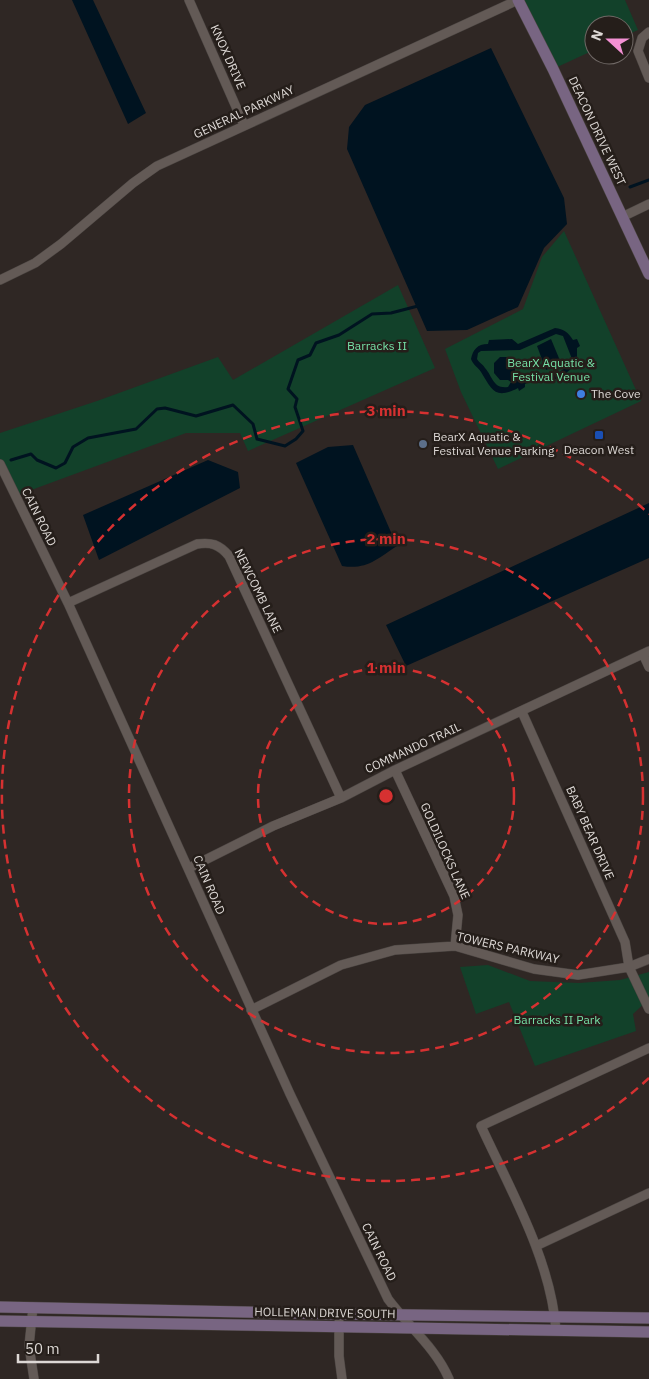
<svg xmlns="http://www.w3.org/2000/svg" width="649" height="1379" font-family="'IBM Plex Sans',sans-serif">
<rect width="100%" height="100%" fill="#2f2724"/>
<!-- green -->
<path fill="#12412a" d="M518,0H625L638,30L624,36V25H594V50L553,69Z
M564,231L641,401L498,469L461,392L445,349L523,309L542,257Z
M398,285L435,368L248,451L240,433H186L15,496L0,464V433L97,401L218,357L233,380Z
M488,965L530,981L579,983L620,980L649,972V999L633,1014L636,1031L535,1066L509,1002L476,1014L460,967Z"/>
<!-- water -->
<path fill="#001320" fill-rule="evenodd" d="M72,0H93L146,113L128,124Z
M491,48L564,198L567,224L544,248L518,307L467,330L427,331L347,149L349,127L365,105Z
M555,328C564,329 568,332 573,340L577,339L580,346L577,348V362C568,373 559,381 544,381C536,380 532,380 525,384V387L519,391L518,388C495,400 492,390 481,372C478,367 473,365 471,359C473,350 477,344 488,344L489,340L512,339L518,344ZM556,334L563,336L572,359L567,366L556,375L535,373L516,379L514,362L507,357H500L494,363V373L500,380H508L511,382L508,387C493,389 493,377 485,368C483,364 479,363 477,359L478,353L481,351L520,350Z
M551,339L561,363L546,370L537,346Z
M353,445L397,546C377,559 367,570 342,566L296,463L328,447Z
M208,460L238,472L240,488L99,560L83,515Z
M649,503V558L406,666L386,625Z"/>
<g fill="none" stroke-linecap="round" stroke-linejoin="round">
<!-- stream -->
<path stroke="#001320" stroke-width="3" d="M630,187L649,180
M11,460L31,454L37,460L56,468L65,463L73,447L88,438L136,429L157,409L165,408L196,416L233,405L253,424L257,439L285,446L296,439L303,431L295,407L297,399L288,389L298,360L310,355L316,343L339,335L372,314L391,313L418,306"/>
<defs>
<path id="street" d="M189,0L244,125
M649,32L642,38L638,51L649,78
M622,217L649,204
M0,280L35,263L61,244L133,183L157,166L518,0
M0,464L68,603L290,1094L388,1299C408,1326 436,1348 449,1379
M68,603L197,544C211,542 219,544 229,556L341,798
M643,654L649,667
M522,712L625,942L629,967L649,1009
M395,770L454,896L458,915L455,946
M189,868L273,826L341,798L395,770L649,651
M251,1010L341,965L395,950L455,946L534,969L578,975L629,967L649,959
M536,1246L649,1193
M33,1307L29,1346L34,1379
M339,1322V1356L342,1379
M556,1330C551,1260 510,1189 481,1126L649,1048"/>
<path id="secondary" d="M518,0L553,69L649,274
M0,1307L338,1314L649,1318
M0,1321L649,1332"/>
</defs>
<!-- street casing -->
<use href="#street" stroke="#4a4441" stroke-width="10"/>
<!-- secondary casing -->
<use href="#secondary" stroke="#4a4441" stroke-width="12"/>
<!-- street -->
<use href="#street" stroke="#635a56" stroke-width="9"/>
<!-- secondary -->
<use href="#secondary" stroke="#786582" stroke-width="11"/>
</g>
<!-- distance rings -->
<g fill="none" stroke="#d63131" stroke-width="2.5" stroke-dasharray="9 6">
<circle cx="386" cy="796" r="128"/>
<circle cx="386" cy="796" r="257"/>
<path d="M649 1078A385 385 0 1 1 649 514"/>
</g>
<!-- markers -->
<circle fill="#3f7fe0" stroke="#251e1a" stroke-width="2" cx="581" cy="394" r="5"/>
<rect fill="#1a4fb4" stroke="#251e1a" stroke-width="2" x="594" y="430" width="10" height="10" rx="2.5"/>
<circle fill="#5c6f8a" stroke="#251e1a" stroke-width="2" cx="423" cy="444" r="5"/>
<g text-anchor="middle" stroke-width="5" stroke-linejoin="round" paint-order="stroke">
<!-- street labels -->
<g font-size="12" fill="#ddd8d5" stroke="#251e1a">
<text transform="translate(228 57) rotate(66)" y="4">KNOX DRIVE</text>
<text transform="translate(244 112) rotate(-25)" y="4">GENERAL PARKWAY</text>
<text transform="translate(597 131) rotate(65)" y="4">DEACON DRIVE WEST</text>
<text transform="translate(39 517) rotate(64)" y="4">CAIN ROAD</text>
<text transform="translate(258 591) rotate(64)" y="4">NEWCOMB LANE</text>
<text transform="translate(413 748) rotate(-25)" y="4">COMMANDO TRAIL</text>
<text transform="translate(590 833) rotate(66)" y="4">BABY BEAR DRIVE</text>
<text transform="translate(445 851) rotate(66)" y="4">GOLDILOCKS LANE</text>
<text transform="translate(209 885) rotate(67)" y="4">CAIN ROAD</text>
<text transform="translate(508 948) rotate(13)" y="4">TOWERS PARKWAY</text>
<text transform="translate(379 1252) rotate(64)" y="4">CAIN ROAD</text>
<text transform="translate(325 1313) rotate(1)" y="4">HOLLEMAN DRIVE SOUTH</text>
</g>
<!-- park labels -->
<g font-size="12" fill="#76e1a7" stroke="#251e1a">
<text x="377" y="350">Barracks II</text>
<text x="551" y="367">BearX Aquatic &amp;<tspan x="551" dy="14">Festival Venue</tspan></text>
<text x="557" y="1024">Barracks II Park</text>
</g>
<!-- poi labels -->
<g font-size="12" fill="#ddd8d5" stroke="#251e1a" text-anchor="start">
<text x="591" y="398">The Cove</text>
<text x="433" y="441">BearX Aquatic &amp;<tspan x="433" dy="14">Festival Venue Parking</tspan></text>
<text x="599" y="454" text-anchor="middle">Deacon West</text>
</g>
</g>
<circle cx="386" cy="796" r="8" fill="#d63131" stroke="#251e1a" stroke-width="2.5"/>
<g font-size="15" text-anchor="middle" font-weight="bold" fill="#d63131" stroke="#251e1a" stroke-width="5" stroke-linejoin="round" paint-order="stroke">
<text x="386" y="416">3 min</text>
<text x="386" y="544">2 min</text>
<text x="386" y="673">1 min</text>
</g>
<!-- north arrow -->
<g transform="translate(609 40) rotate(291)"><circle r="24" fill="#251e1a" stroke="#6f6865"/>
<path d="M0-4L9 19L0 12L-9 19Z" fill="#f491d4"/>
<text y="-8" font-size="14" font-weight="bold" text-anchor="middle" fill="#ddd8d5">N</text>
</g>
<!-- scale -->
<path d="M18 1354v8h80v-8" fill="none" stroke="#ddd8d5" stroke-width="2.5"/>
<text x="25" y="1354" font-size="15" fill="#ddd8d5" stroke="#251e1a" stroke-width="4" paint-order="stroke">50 m</text>
</svg>
